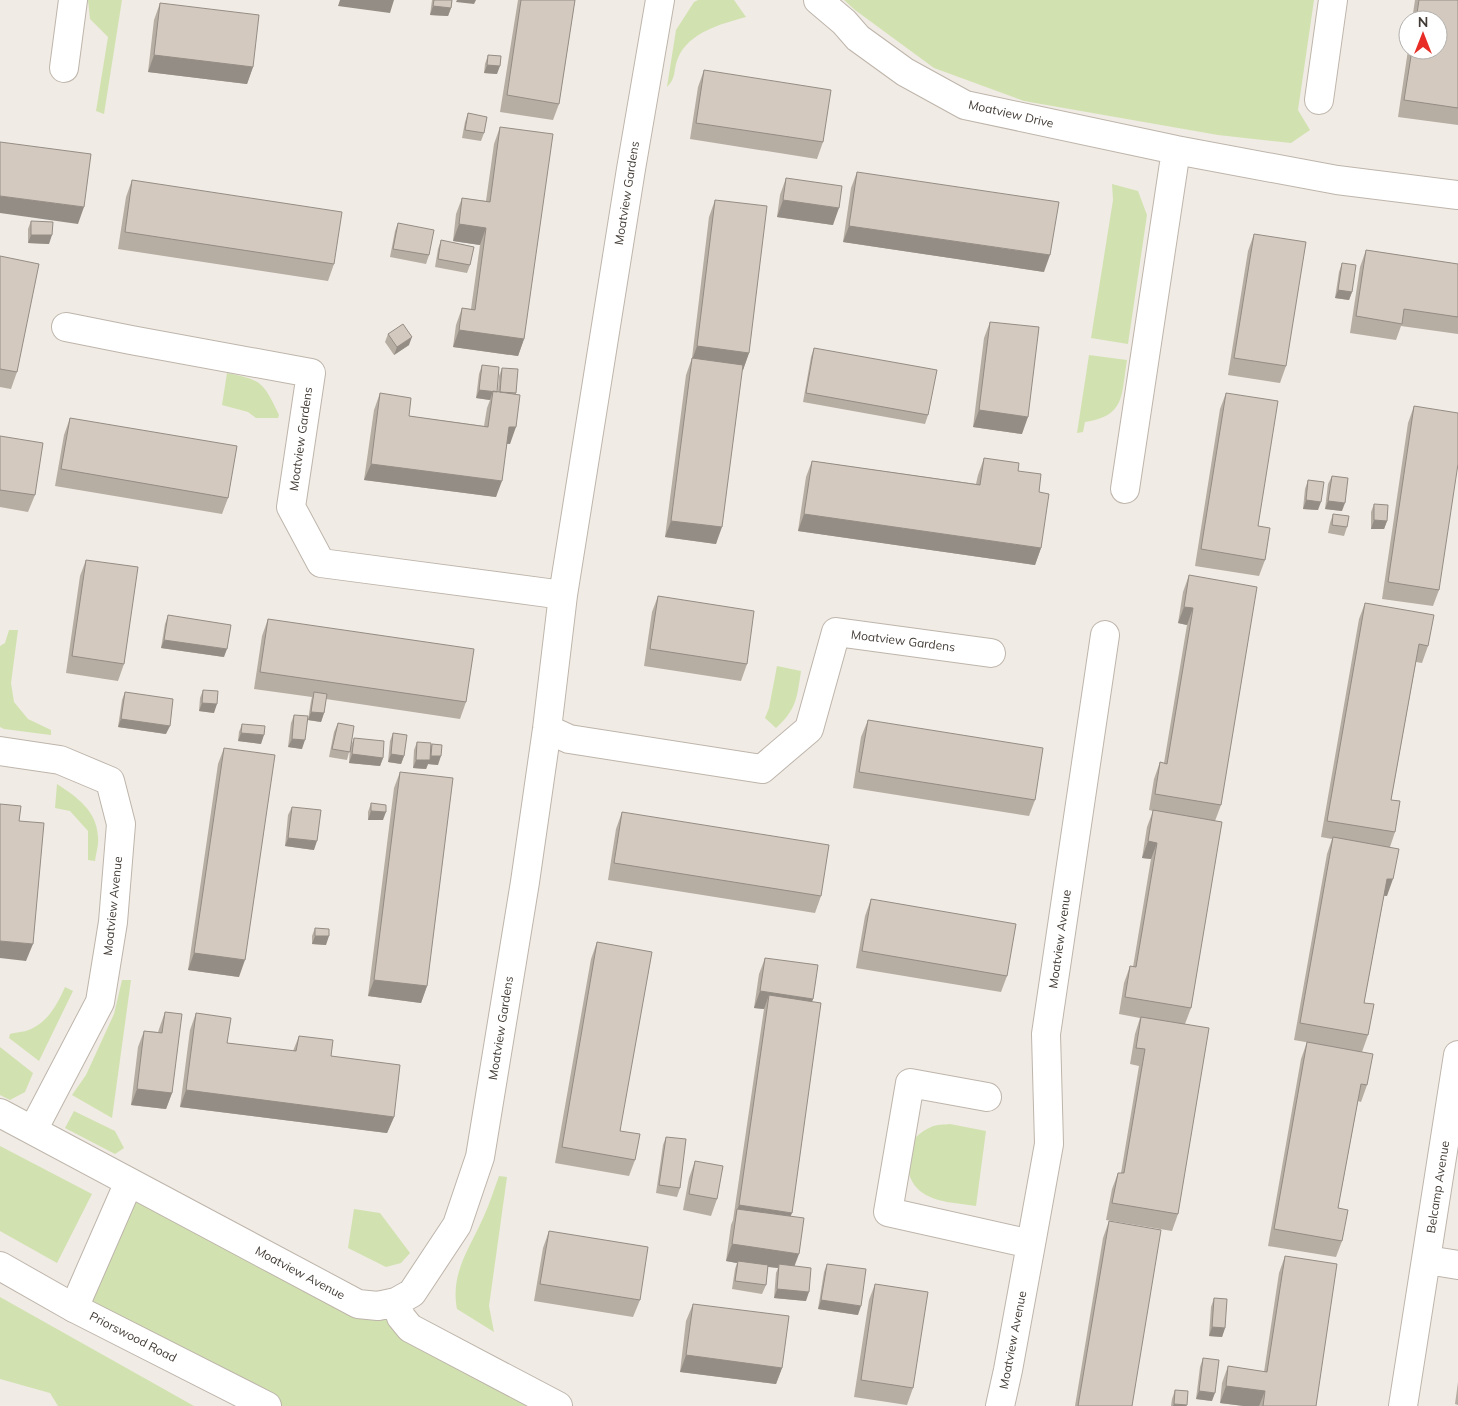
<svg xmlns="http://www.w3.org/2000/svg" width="1458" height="1406" font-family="Mulish,sans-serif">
<rect width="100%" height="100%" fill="#f0ebe4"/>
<!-- green -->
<path fill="#d1e2b0" d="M88,0H122L104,114L96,111L108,37L90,19Z
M698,0H734L746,17C721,24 689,32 678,58C673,70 677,77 667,87L676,30L694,2Z
M844,0H1314L1298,110L1310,130L1291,143L1218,135L1024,101L934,68L855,10Z
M1112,184L1138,191L1147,215L1128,344L1091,338L1113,200Z
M1089,355L1127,360C1121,395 1126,416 1085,422L1083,432L1077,433Z
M227,373C262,380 263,382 279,415L278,418H256L248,412L222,405Z
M9,630H18L11,683L14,702L28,719L51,730V735L4,729L0,727V646L5,643Z
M777,666L801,671C797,697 797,709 776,728L765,718L769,708Z
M57,784C77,797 97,811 98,837C99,845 96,853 95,861L88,860V831L70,811L55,808Z
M122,980H131L112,1118L72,1095L86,1075L114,1014Z
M65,987L73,991L39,1061L9,1038L10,1034C17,1032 27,1032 33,1028C49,1020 58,1003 65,987Z
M0,1047L33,1073L25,1092L10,1100L0,1095Z
M74,1111L115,1131L124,1148L115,1154L65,1128Z
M950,1124L986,1131L976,1206C958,1203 935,1203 920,1191C905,1178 903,1153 915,1138C919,1134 926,1129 931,1127C937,1124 944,1125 950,1124Z
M0,1146L92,1194L57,1263L0,1231Z
M499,1176L507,1177L489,1306L494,1332L457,1309C450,1273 470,1248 484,1216C490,1203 494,1189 499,1176Z
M139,1187L558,1406H274L85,1309Z
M354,1209L380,1213L410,1253L401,1263L386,1267L348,1248Z
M0,1297L194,1406H58L50,1393L0,1379Z"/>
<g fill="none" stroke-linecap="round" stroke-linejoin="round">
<defs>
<path id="minor" d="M818,0L844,22L858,38L905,72L965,105L1176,150L1337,180L1458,195
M64,68L73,0
M1319,100L1333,0
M66,327L131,340L311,373L291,507L321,563L563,595
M1125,489L1176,150
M547,729L569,739L762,769L809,729L836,632L991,653
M0,751L60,760L110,781L121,824L113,922L100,1002L33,1130
M987,1097L910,1083L888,1212L1031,1244L1008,1370L1000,1406
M0,1113L358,1304L378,1306L396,1302L412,1293L457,1225L480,1157L525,882L547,729L563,595L631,169L660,0
M1031,1244L1049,1144L1046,1034L1105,635
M1427,1260L1458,1265
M396,1302L401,1317L410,1328L558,1406
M74,1308L129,1182
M1403,1406L1458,1055"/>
<path id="tertiary" d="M0,1266L74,1308L267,1406"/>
</defs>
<!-- minor casing -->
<use href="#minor" stroke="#beb5ab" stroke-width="30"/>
<!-- tertiary casing -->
<use href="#tertiary" stroke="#beb5ab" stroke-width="30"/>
<!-- minor -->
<use href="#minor" stroke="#fff" stroke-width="28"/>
<!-- tertiary -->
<use href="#tertiary" stroke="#fff" stroke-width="28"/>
</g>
<!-- wall -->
<path fill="#b6ada3" d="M432,0H452L451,8L448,16L430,15Z
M518,0H575L559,104L553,120L500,112Z
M1415,0H1458V125L1398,117L1408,50H1438V20H1412Z
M160,3L253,67L247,84L148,72L154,20Z
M488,55L497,74L484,73L485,64Z
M704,70L823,142L817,159L690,139L698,87Z
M468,113L484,133L481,141L462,138L465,122Z
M500,127L524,339L518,356L453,347L456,325L462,308L471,309L480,245L453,241L456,214L462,198L486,201L494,144Z
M857,172L1044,272L843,242L851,188Z
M786,178L833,225L777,217L780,195Z
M132,180L334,264L328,281L118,249L126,197Z
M715,200L749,353L743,370L742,369L716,544L665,537L686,375L692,358L709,217Z
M31,221L49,244L28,243V229Z
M398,223L429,255L426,264L390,257L395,231Z
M1254,234L1286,366L1280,383L1228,375L1248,251Z
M441,240L470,265L467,273L435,267L438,249Z
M1366,250L1458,264V334L1401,326L1396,340L1350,333L1360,267Z
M0,256L17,372L11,389L0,387Z
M1342,263L1352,292L1349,300L1335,298L1339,272Z
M990,322L1022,434L973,427L984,338Z
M388,334L409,345L394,355L385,342Z
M814,348L928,415L925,424L803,402L811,357Z
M482,365L497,392H498L499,376L502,368L516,393L510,444H507L496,497L364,480L374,410L380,393L409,416L484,426L487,408L490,400L476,398L479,374Z
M1226,393L1258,526L1265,560L1259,576L1195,566L1220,409Z
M1414,406L1439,590L1433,606L1382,599L1408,423Z
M70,418L228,498L222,514L55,486L64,435Z
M0,436L35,495L28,512L0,507Z
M984,458L1018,471L1039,492L1041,548L1035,565L798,531L806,477L812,461L976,484L978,475Z
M1332,476L1342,511L1325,509L1328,484Z
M1308,480L1318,510L1303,509L1305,489Z
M1374,504L1387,521L1384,529H1371V512Z
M1333,514L1347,527L1344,536L1328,533L1330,523Z
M86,560L124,664L118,681L66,673L80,576Z
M1189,575L1221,805L1215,821L1191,1008L1185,1024L1178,1214L1172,1231L1106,1220L1112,1189L1118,1173H1121L1139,1066L1130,1064L1135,1034L1140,1018L1119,1014L1124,983L1130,966L1133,967L1151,859L1142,858L1147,827L1153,811L1149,810L1154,779L1160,762L1164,763L1187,625L1178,623L1183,592Z
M658,596L747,664L741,681L644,666L652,612Z
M1365,603L1428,646L1422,663L1416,662L1391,800L1395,832L1390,847L1387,896H1384L1364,1003L1368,1035L1362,1052L1294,1040L1327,854L1332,839L1321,837L1359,619Z
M168,615L224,657L161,648L165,624Z
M268,619L466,702L460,719L326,699L324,713L321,722L308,720L311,701L312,697L254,689L262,636Z
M203,690L214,713L199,711L200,698Z
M125,692L166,734L118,727L122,700Z
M294,715L302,749L288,747L291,723Z
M868,720L1035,800L1029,816L853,788L861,737Z
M338,723L351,746L354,738L383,758L380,766L349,763L350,748L347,760L329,757L334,732Z
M242,724L261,744L238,741L239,732Z
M393,733L404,756L401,764L388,762L390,741Z
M417,742L430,748L432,744L438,765L428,764L426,769L413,768L414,750Z
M224,748L239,977L188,970L218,764Z
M400,772L427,986L421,1003L368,996L394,788Z
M371,803L383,820H368V812Z
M292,807L314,850L285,846L288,815Z
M622,812L821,896L815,913L608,880L616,829Z
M871,899L1007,976L1001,992L856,968L865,916Z
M315,928L326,945L312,944V936Z
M597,942L620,1131L635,1160L629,1176L555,1163L591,959Z
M765,958L813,999L812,1001L792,1213L790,1216L794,1266L806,1301L774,1298L776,1273L778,1268L768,1267L766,1285L762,1294L732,1289L735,1269L737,1263L726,1261L731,1225L733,1220L764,1009L754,1008L759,974Z
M165,1012L172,1093L166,1109L131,1105L138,1047L144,1031L158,1032Z
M196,1013L227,1043L293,1051L299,1036L331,1056L394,1117L387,1133L180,1107L190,1030Z
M1307,1042L1367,1085L1361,1102L1358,1101L1338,1208L1342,1241L1336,1257L1268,1246L1301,1059Z
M666,1137L680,1188L677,1197L656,1193L663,1145Z
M695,1161L717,1199L711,1216L683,1210L689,1178Z
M1109,1221L1132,1406H1075L1103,1238Z
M549,1231L640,1300L633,1317L534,1301L543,1248Z
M1285,1256L1316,1406H1244L1220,1403L1222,1383L1228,1366L1264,1372L1279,1273Z
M827,1264L858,1315L818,1309L824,1272Z
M875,1284L913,1388L907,1405L854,1397L869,1300Z
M1214,1298L1225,1328L1222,1337L1209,1336L1211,1307Z
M693,1304L782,1368L776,1384L680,1372L686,1321Z
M1203,1358L1212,1401L1196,1399L1200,1367Z
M1458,1382V1405L1455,1404Z
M1175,1390L1186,1406H1171L1172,1399Z"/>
<!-- shaded-wall -->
<path fill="#948d85" d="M340,0H394L390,13L338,6Z
M457,0H476L474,4L456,2Z
M433,6L451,8L448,16L430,15Z
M154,55L253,67L247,84L148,72Z
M487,65L500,66L497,74L484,73Z
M0,196L84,207L78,224L0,213Z
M783,200L839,208L833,225L777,217Z
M459,224L486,228L480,245L453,241Z
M849,226L1050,255L1044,272L843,242Z
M31,235H52L49,244L28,243Z
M1338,290L1352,292L1349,300L1335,298Z
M459,330L524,339L518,356L453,347Z
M412,337L409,345L394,355L397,347Z
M697,346L749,353L743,370L691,363Z
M479,390L497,392L493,391L490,400L476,398Z
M979,410L1028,417L1022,434L973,427Z
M509,427H516L510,444L503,443Z
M371,464L502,481L496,497L364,480Z
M1306,500L1321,502L1318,510L1303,509Z
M1328,501L1345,503L1342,511L1325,509Z
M804,514L1041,548L1035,565L798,531Z
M1374,520L1387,521L1384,529H1371Z
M671,521L722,527L716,544L665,537Z
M1184,607L1193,608L1187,625L1178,623Z
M164,640L227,649L224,657L161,648Z
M202,703L217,704L214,713L199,711Z
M311,712L324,713L321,722L308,720Z
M121,719L170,726L166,734L118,727Z
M241,733L264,735L261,744L238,741Z
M292,739L305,740L302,749L288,747Z
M352,754L383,758L380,766L349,763Z
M391,754L404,756L401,764L388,762Z
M431,756H441L438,765L428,764L426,769L413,768L416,760H429Z
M371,811L386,812L383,820H368Z
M288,838L317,841L314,850L285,846Z
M1148,841L1157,843L1151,859L1142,858Z
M1387,879H1393L1387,896L1381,895Z
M315,936H329L326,945L312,944Z
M0,941L33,944L26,961L0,958Z
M194,953L245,960L239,977L188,970Z
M374,980L427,986L421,1003L368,996Z
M760,991L813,999L807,1015L769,995L764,1009L754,1008Z
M137,1089L172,1093L166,1109L131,1105Z
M186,1090L394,1117L387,1133L180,1107Z
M739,1205L792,1213L785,1229L737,1210Z
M732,1244L799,1254L793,1270L779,1264L778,1268L738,1263V1261L737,1263L726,1261Z
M777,1289L809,1292L806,1301L774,1298Z
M821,1300L861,1306L858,1315L818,1309Z
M1212,1327L1225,1328L1222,1337L1209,1336Z
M686,1355L782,1368L776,1384L680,1372Z
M1226,1386L1265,1391L1259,1406H1244L1220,1403Z
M1199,1391L1215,1393L1212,1401L1196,1399Z
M1174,1404L1187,1405L1186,1406H1173Z"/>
<!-- building -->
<path fill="#d4c9be" stroke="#948d85" d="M434,0H452L451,8L433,6Z
M521,0H575L559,104L507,95Z
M1419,0H1458V108L1404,100L1412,50H1438V20H1416Z
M160,3L259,15L253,67L154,55Z
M488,55L501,56L500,66L487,65Z
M704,70L831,90L823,142L696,123Z
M468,113L487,117L484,133L465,130Z
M500,127L553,134L524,339L459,330L462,308L475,310L486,228L459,224L462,198L490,202Z
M0,142L91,154L84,207L0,196Z
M857,172L1059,202L1050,255L849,226Z
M786,178L842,186L839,208L783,200Z
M132,180L342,212L334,264L125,232Z
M715,200L767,206L749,353L697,346Z
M31,221L53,222L52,235H31Z
M398,223L434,230L429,255L393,249Z
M1254,234L1306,242L1286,366L1234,358Z
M441,240L474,247L470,265L438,259Z
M1366,250L1458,264V317L1404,309L1402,324L1356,316Z
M0,256L39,264L17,372L0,369Z
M1342,263L1356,265L1352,292L1338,290Z
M990,322L1039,327L1028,417L979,410Z
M403,324L412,337L397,347L388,334Z
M814,348L937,370L928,415L806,393Z
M692,358L743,365L722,527L671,521Z
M482,365L499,367L497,392L479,390Z
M502,368L518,369L516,393L500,392Z
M493,391L520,395L516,427H509L502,481L371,464L380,393L411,398L409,416L488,427Z
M1226,393L1278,401L1258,526L1270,528L1265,560L1201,549Z
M1414,406L1458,413V464L1439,590L1388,582Z
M70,418L237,446L228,498L61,469Z
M0,436L43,443L35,495L0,490Z
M984,458L1019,463L1018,471L1041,474L1039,492L1049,494L1041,548L804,514L812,461L980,485Z
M1332,476L1348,478L1345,503L1328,501Z
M1308,480L1324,482L1321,502L1306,500Z
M1374,504L1388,505L1387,521L1374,520Z
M1333,514L1349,516L1347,527L1332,525Z
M86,560L138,567L124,664L72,656Z
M1189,575L1257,587L1221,805L1155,794L1160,762L1167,764L1193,608L1184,607Z
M658,596L754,611L747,664L650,649Z
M1365,603L1434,615L1428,646L1419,644L1391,800L1400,801L1395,832L1327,821Z
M168,615L231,625L227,649L164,640Z
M268,619L474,649L466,702L260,672Z
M203,690L218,691L217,704L202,703Z
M125,692L173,699L170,726L121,719Z
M314,692L327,694L324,713L311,712Z
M294,715L308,716L305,740L292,739Z
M868,720L1043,748L1035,800L859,772Z
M338,723L354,726L350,752L332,749Z
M242,724L265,726L264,735L241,733Z
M393,733L407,735L404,756L391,754Z
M354,738L384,741L383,758L352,754Z
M417,742L431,743L430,760H416Z
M432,744L442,745L441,756H431Z
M224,748L275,755L245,960L194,953Z
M400,772L453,778L427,986L374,980Z
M371,803L386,805V812L371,811Z
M0,804L21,806L19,821L44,823L33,944L0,941Z
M292,807L321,810L317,841L288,838Z
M1153,810L1222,822L1191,1008L1125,997L1130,966L1136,967L1157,843L1148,841Z
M622,812L829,845L821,896L614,863Z
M1333,837L1399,849L1393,879H1387L1364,1003L1374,1004L1368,1035L1300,1023Z
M871,899L1016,924L1007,976L862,951Z
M315,928L329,929V936H315Z
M597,942L652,952L620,1131L640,1134L635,1160L562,1147Z
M765,958L818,965L813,999L760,991Z
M769,995L821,1003L792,1213L739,1205Z
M165,1012L182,1014L172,1093L137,1089L144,1031L162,1033Z
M196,1013L231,1018L227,1043L296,1051L299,1036L333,1040L331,1056L400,1065L394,1117L186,1090Z
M1141,1017L1209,1028L1178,1214L1112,1203L1118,1173H1124L1145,1049L1136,1048Z
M1307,1042L1373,1054L1367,1085L1361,1084L1338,1208L1348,1210L1342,1241L1274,1229Z
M666,1137L686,1139L680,1188L659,1185Z
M695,1161L723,1166L717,1199L689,1194Z
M737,1209L804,1218L799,1254L732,1244Z
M1109,1221L1161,1230L1132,1406H1078Z
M549,1231L648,1247L640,1300L540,1284Z
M1285,1256L1337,1264L1316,1406H1263L1265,1391L1226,1386L1228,1366L1267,1372Z
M738,1261L768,1265L766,1285L735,1281Z
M779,1264L811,1268L809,1292L777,1289Z
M827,1264L866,1269L861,1306L821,1300Z
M875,1284L928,1292L913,1388L861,1380Z
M1214,1298L1227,1299L1225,1328L1212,1327Z
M693,1304L789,1316L782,1368L686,1355Z
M1203,1358L1219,1360L1215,1393L1199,1391Z
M1175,1390L1188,1391L1187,1405L1174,1404Z"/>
<g text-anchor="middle" stroke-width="4" stroke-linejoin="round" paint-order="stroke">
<!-- street labels -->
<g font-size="12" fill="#423b35" stroke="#fff">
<text transform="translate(1011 114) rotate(13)" y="4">Moatview Drive</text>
<text transform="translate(627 193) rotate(-81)" y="4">Moatview Gardens</text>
<text transform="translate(301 439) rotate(-82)" y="4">Moatview Gardens</text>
<text transform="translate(903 641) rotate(7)" y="4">Moatview Gardens</text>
<text transform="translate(113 906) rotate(-84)" y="4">Moatview Avenue</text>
<text transform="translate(1060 939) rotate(-82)" y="4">Moatview Avenue</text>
<text transform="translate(501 1028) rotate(-81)" y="4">Moatview Gardens</text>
<text transform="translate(1438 1187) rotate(-81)" y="4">Belcamp Avenue</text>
<text transform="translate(300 1273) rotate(28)" y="4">Moatview Avenue</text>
<text transform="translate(133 1337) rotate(27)" y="4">Priorswood Road</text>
<text transform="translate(1013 1340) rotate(-79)" y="4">Moatview Avenue</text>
</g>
</g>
<!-- north arrow -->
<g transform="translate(1423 35)"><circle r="24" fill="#ffffff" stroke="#b3b1ae"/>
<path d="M0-4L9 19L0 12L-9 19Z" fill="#e72d25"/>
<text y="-8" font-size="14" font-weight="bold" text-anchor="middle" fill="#423b35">N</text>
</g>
</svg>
